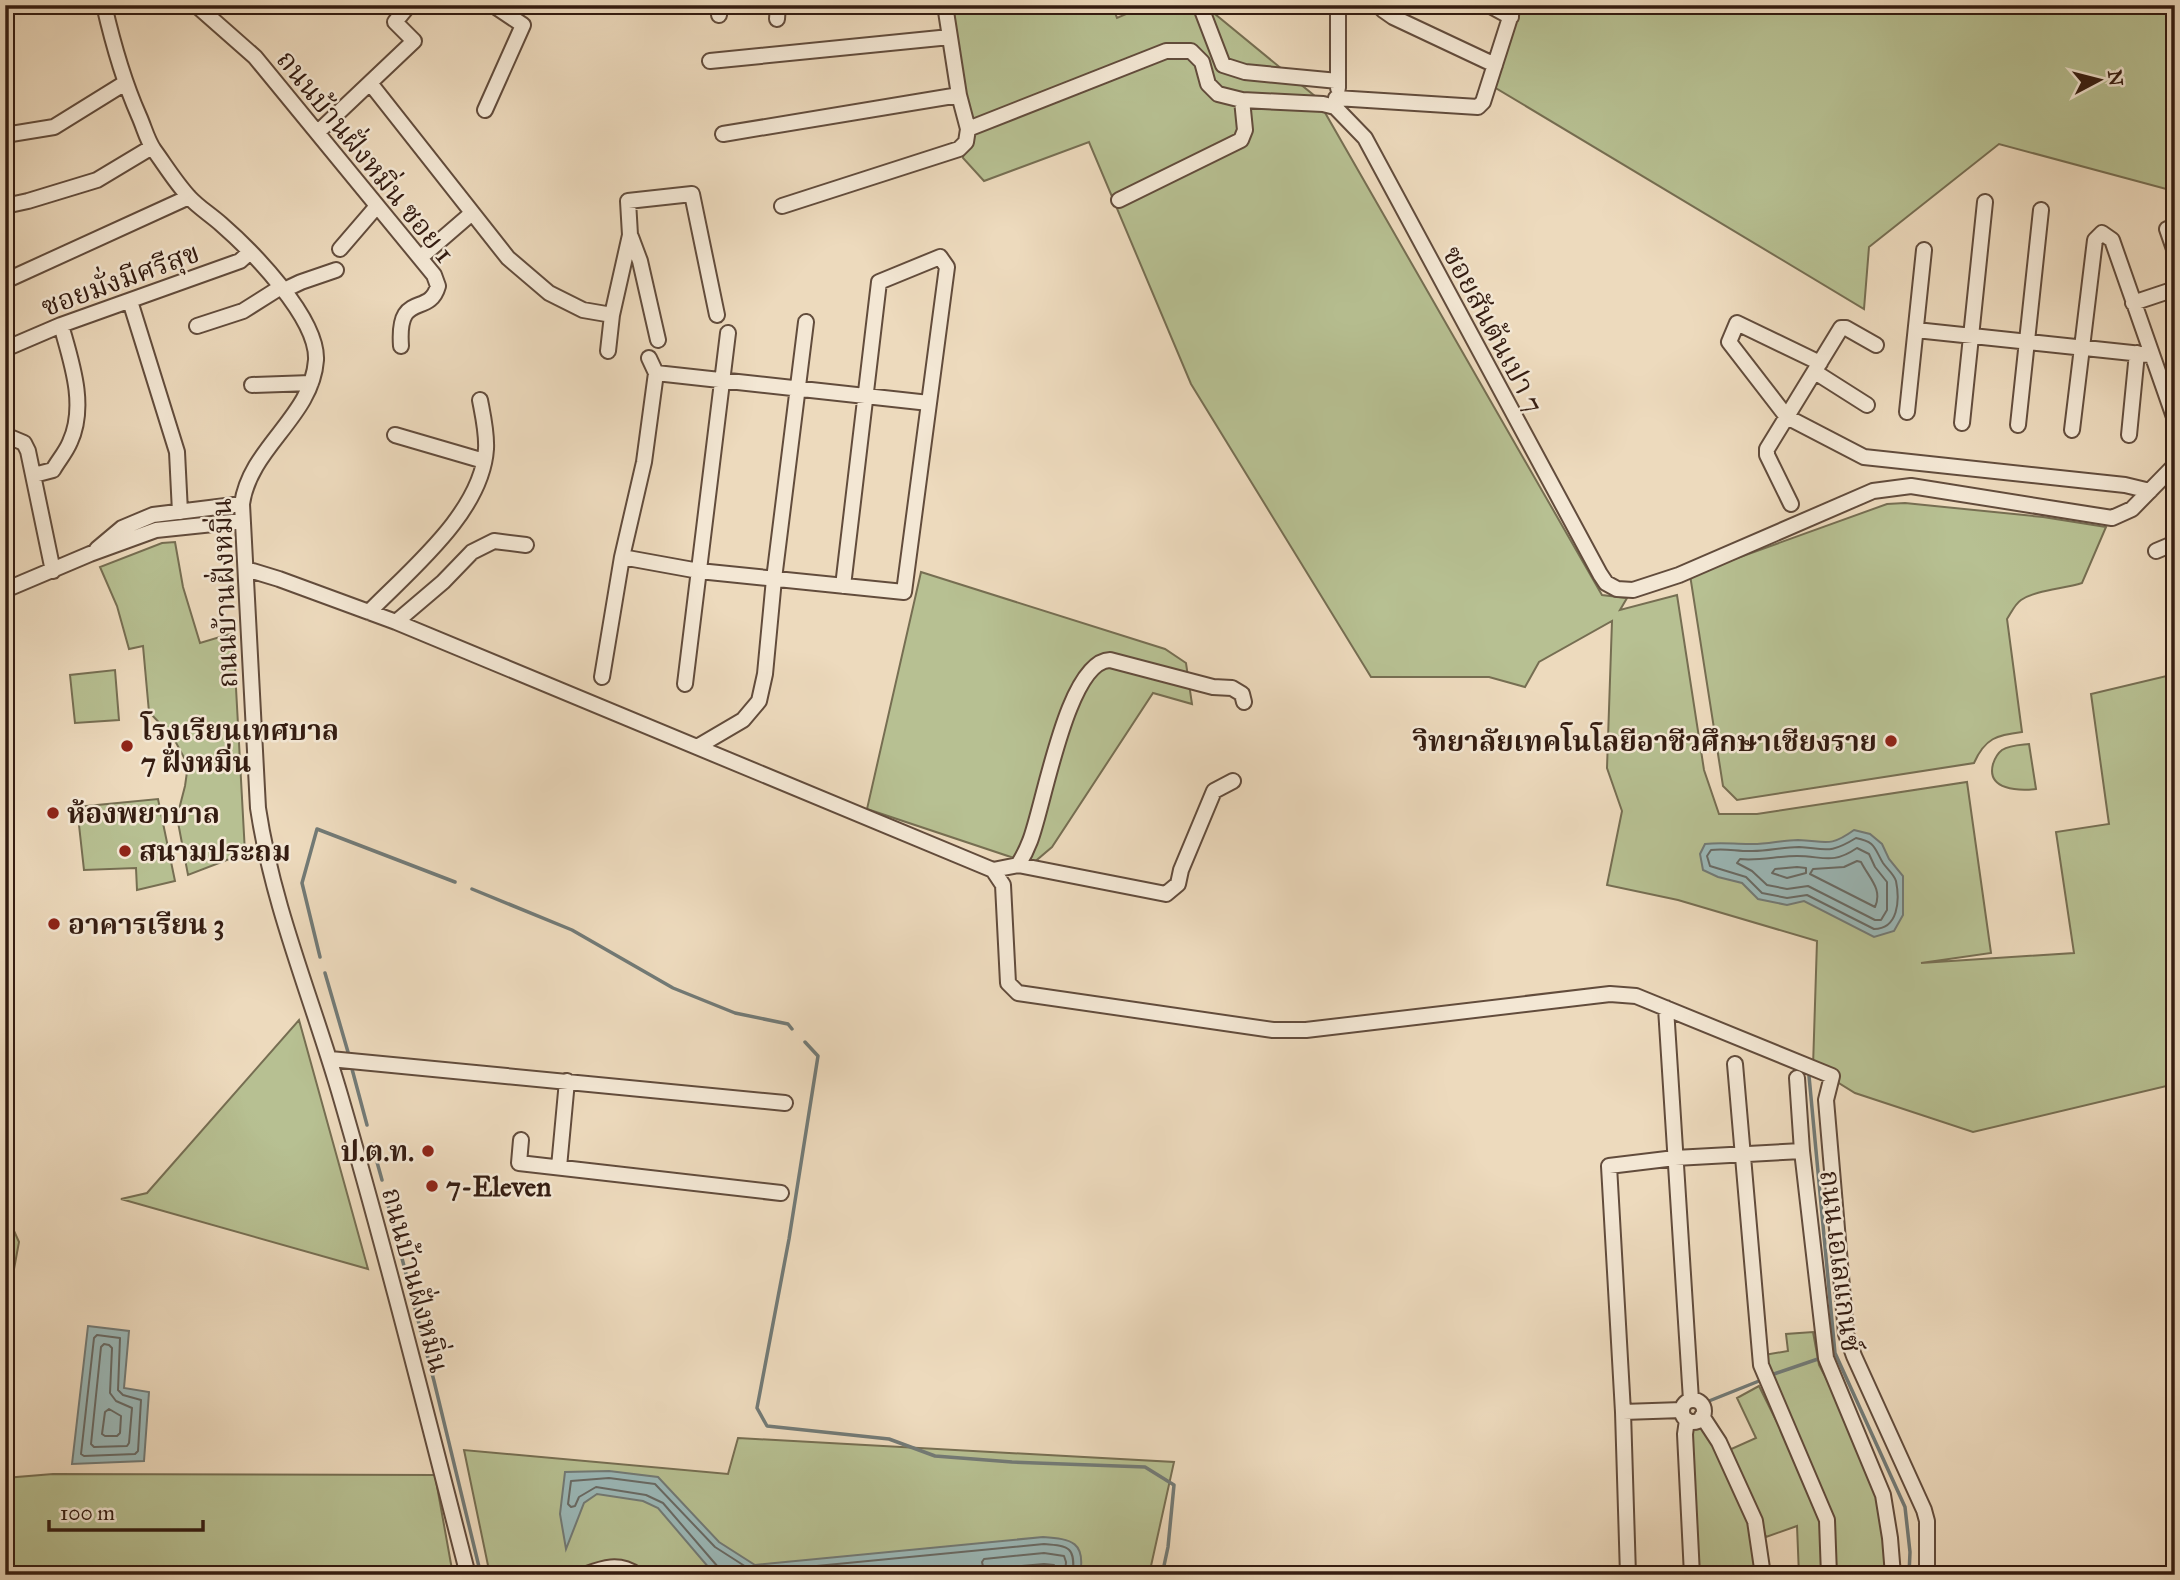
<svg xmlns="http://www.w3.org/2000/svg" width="2180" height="1580" font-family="'IM FELL Great Primer','Noto Serif Thai',serif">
<rect width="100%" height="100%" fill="#eddabd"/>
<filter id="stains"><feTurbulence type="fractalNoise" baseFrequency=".00286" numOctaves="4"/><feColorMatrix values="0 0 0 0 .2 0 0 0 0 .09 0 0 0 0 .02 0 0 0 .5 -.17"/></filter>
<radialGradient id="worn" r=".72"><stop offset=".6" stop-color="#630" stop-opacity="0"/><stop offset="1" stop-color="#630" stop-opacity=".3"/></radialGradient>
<!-- green -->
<path fill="#b7c092" stroke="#766e52" stroke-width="2" d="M947,5H1112L1117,18L1147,5H1204L1316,97L1602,595L1627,598L1620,610L1677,595L1704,770L1719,814H1757L1967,782L1991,953L1921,963L2074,953L2056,832L2109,824L2091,694L2175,674V945L2168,946L2175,947V1084L1973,1132L1855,1093L1813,1067L1817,941L1678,900L1607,885L1622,811L1607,768L1612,621L1539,662L1525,687L1489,677H1371L1191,384L1089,142L984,181L963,158L968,129Z
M1516,5H2175V167L2170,190L1999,144L1869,247L1864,309L1489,84Z
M1905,503L2043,517L2106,527L2082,583C2063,589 2036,590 2021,600C2015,604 2011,613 2007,619L2022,732C1997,735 1985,738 1974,763L1737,800L1723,786L1690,575L1887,504Z
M175,542L183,587L200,643L233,633L245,853L188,875L177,817L185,786L188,765L173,737L149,712L143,646L129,649L117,606L100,567L162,543Z
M921,572L1165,649L1186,663L1192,704L1153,693L1052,847L1032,864L867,809Z
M115,670L119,720L75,723L70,675Z
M2029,744L2036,789C2019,791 1986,790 1993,764C1995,758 1998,753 2002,750C2010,745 2021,745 2029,744Z
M158,799L175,881L137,890L136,868L84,870L77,807Z
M299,1020L368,1269L121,1199L147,1193Z
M5,1211L19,1242L5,1318Z
M1813,1332L1819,1365L1838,1401L1878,1496L1889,1575H1833L1831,1520L1764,1355L1788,1351L1786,1334Z
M1759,1386L1794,1457L1822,1523L1824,1575H1799L1797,1526L1766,1537L1729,1450L1756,1438L1737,1398Z
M1700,1425C1727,1459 1756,1531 1759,1575H1697L1691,1431Z
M738,1438L1174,1462L1149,1575H490L464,1450L728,1474Z
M53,1474L435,1475L453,1575H5V1478Z"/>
<!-- water -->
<path fill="#9bb9b9" stroke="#727a76" stroke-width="2" d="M1854,830L1870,834L1882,844L1889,859L1903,876V915L1894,931L1874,937L1804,901L1787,905L1758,899L1742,883L1718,877L1703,870L1700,854L1705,844C1721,842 1733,844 1749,844C1765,845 1782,840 1798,840C1826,841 1829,848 1854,830Z
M88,1326L129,1331L124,1388L149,1392L144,1461L72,1464Z
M609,1471L658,1477L719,1542L755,1565L1043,1537C1072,1539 1086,1542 1080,1575H975L960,1567L914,1575H715L658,1508L643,1501L597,1494L584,1503L566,1549L560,1514L565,1472Z"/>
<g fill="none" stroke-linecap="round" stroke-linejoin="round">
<!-- shore -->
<path stroke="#686a65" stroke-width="2" d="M1856,838C1876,842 1874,848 1883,863C1887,869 1894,874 1896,881C1900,901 1898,929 1874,929L1807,895L1787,898L1762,893L1746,877L1710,866L1707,856L1711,850C1724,848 1736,851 1749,851C1765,852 1782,847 1799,847C1827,849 1830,854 1856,838Z
M1857,848L1869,854L1875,867L1887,882V910L1881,920H1875L1808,886L1787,889L1767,885L1752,871L1737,863L1740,859C1759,861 1778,856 1797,856C1823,856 1832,865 1857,848Z
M1857,861L1861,862C1869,878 1883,889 1875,907L1810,874L1813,869L1844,867Z
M1797,867L1806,868V873L1787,878L1772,873L1775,869Z
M97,1335L120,1338L118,1390L123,1395L141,1400L138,1451L135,1454L84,1456L81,1454L94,1338Z
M104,1344L109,1345L112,1348L110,1393L116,1401L132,1408L129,1443L127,1446L94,1447L91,1444L101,1347Z
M109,1409L121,1416L120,1433L117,1436H105L102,1434L105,1412Z
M720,1575L718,1567L663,1503L646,1495L596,1487L579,1497L575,1506L571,1507L568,1504L571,1481L609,1478L655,1484L715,1547L754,1572L1044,1544C1070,1546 1075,1547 1073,1575
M817,1575L909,1566L913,1568V1575
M985,1575L982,1562L984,1559L1044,1553L1064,1556L1066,1562L1065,1575
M995,1575L998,1568L1044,1564L1054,1565V1575"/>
<!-- stream -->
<path stroke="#727a76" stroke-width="3.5" d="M472,889L572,930L673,988L735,1013L788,1024L792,1029
M320,957L302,883L317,829L455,882
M325,973L348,1052
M805,1042L818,1056L789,1239L757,1408L767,1426L889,1439L935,1456L1012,1462L1145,1467L1174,1485L1168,1547L1162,1575
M352,1069L367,1125
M1809,1076L1835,1353L1905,1507L1910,1552L1909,1575
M372,1144L382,1180
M386,1197L434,1381L481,1575
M1774,1374L1818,1359
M1709,1401L1759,1381"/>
<defs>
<path id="minor" d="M104,5C113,44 123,80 139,116C144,127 147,140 154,150C165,165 176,183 189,197C198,207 211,215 221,224C252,251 318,318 316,360C312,417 250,447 242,504L258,808C273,908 313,1001 341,1098C387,1256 427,1416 468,1575
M196,5L255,57L434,275L438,286C429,318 397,289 401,346
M945,5L959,95L968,129L1166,51H1191L1202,62L1208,84L1218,94L1242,100L1323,104L1335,107L1365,138L1600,574L1606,583L1617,589L1633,590L1679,575L1873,491L1911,486L2112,518L2132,509L2175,465
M1200,5L1223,65L1245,72L1338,81
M1382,5L1383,10L1393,17L1495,65
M1489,5L1511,17
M719,15L720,5
M777,19L778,5
M710,61L950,37
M370,83L508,258L549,293L583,310L612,315
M1338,88V5
M1336,98L1478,107L1483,102L1514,5
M485,110L523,25L493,5
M318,132L414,41L395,22L409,5
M723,134L959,95
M5,135L54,127L125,83
M1119,200L1241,140L1245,130L1242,100
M5,206L28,201L97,180L152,147
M782,206L959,149L966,142L968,129
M2167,229L2175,252
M631,237L640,261L658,340
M340,249L377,206
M421,257L472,213
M5,281L189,197
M284,290L301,282L336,270
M130,301L177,452L180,512
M2133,303L2175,289
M197,326L243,311L281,287
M1916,330L2151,355
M5,349L61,325L240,261L250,252
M608,351L612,315L630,235L628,201L692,194L717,315
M1820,363L1737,323L1729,342L1787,417L1864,457L2125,485L2150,491
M1815,372L1867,405
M656,373L929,403
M252,385L311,383
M1907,412L1924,250
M1962,423L1985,202
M2018,425L2041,210
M2072,430L2095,240L2102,233L2112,240L2175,420
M5,435L24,443L28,451L53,571
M395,435L484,461
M2129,435L2137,353
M34,475L53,470C58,461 66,452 70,442C87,405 71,361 61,325
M1791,504L1767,455V449L1841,328H1846L1876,345
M97,549L122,528L153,515L242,504
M2156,551L2175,543
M622,557L699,571L904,592L947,267L940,257L879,282L843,586
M246,569L279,579L396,622L993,870L1003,885L1008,983L1018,993L1273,1030H1306L1610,994L1636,996L1832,1076L1826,1100L1846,1334L1854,1356L1924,1510L1927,1521V1575
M5,590L90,554L156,530L242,521
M369,612C411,569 482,512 486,449C487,433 483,416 480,400
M396,622L443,582L472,552L494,541L526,545
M602,677L622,557L644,462L656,373L649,358
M685,684L728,333
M697,747L743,720L759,701L765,674L774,579L806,322
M1018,865C1023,857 1027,849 1030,841C1044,806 1067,661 1110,660L1213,687L1232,688L1242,694L1244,702
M993,870L1018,865L1166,894L1178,884L1181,870L1214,791L1233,781
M1666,1008L1691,1400
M330,1059L785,1103
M1735,1064L1761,1365L1827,1520L1829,1575
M1797,1078L1802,1151L1826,1358L1883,1495L1890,1538L1893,1575
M521,1140L519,1163L781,1193
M559,1167L567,1081
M1682 1411a11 11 0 1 1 22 0a11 11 0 1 1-22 0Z
M1623,1412L1682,1410
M1702,1416L1719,1442L1755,1521L1763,1575
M1687,1420L1685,1434L1692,1575
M584,1575C603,1568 619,1562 637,1575
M1628,1575L1623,1412L1609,1166L1675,1158L1802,1151"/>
</defs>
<!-- minor casing -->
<use href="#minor" stroke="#624c3c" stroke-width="18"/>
<!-- minor -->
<use href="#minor" stroke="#f3e7d4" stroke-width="14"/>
</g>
<!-- markers -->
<g fill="#8f2418" stroke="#f3e7d4" stroke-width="2.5">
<circle cx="1891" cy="741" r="7"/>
<circle cx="127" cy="746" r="7"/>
<circle cx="53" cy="813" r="7"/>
<circle cx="125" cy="851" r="7"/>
<circle cx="54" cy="924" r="7"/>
<circle cx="428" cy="1151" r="7"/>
<circle cx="432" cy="1186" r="7"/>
</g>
<g text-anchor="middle" stroke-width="5" stroke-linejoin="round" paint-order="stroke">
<!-- street labels -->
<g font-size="28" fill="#341c11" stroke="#f3e7d4">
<text transform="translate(366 156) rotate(51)" y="10">ถนนบ้านฝั่งหมิ่น ซอย 1</text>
<text transform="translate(120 279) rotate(-20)" y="10">ซอยมั่งมีศรีสุข</text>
<text transform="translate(1494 329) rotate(62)" y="10">ซอยสันต้นเปา 7</text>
<text transform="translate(224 593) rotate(-92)" y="10">ถนนบ้านฝั่งหมิ่น</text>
<text transform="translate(1841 1261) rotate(83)" y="10">ถนน เอเลแกนซ์</text>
<text transform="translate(416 1280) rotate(75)" y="10">ถนนบ้านฝั่งหมิ่น</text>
</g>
<!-- poi labels -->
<g font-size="28" font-weight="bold" fill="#341c11" stroke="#f3e7d4" text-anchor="start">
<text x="141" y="740">โรงเรียนเทศบาล<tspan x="141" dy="32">7 ฝั่งหมิ่น</tspan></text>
<text x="1877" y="751" text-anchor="end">วิทยาลัยเทคโนโลยีอาชีวศึกษาเชียงราย</text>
<text x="67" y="823">ห้องพยาบาล</text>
<text x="139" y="861">สนามประถม</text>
<text x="68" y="934">อาคารเรียน 3</text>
<text x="414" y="1161" text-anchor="end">ป.ต.ท.</text>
<text x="446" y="1196">7-Eleven</text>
</g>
</g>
<!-- margin -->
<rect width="2180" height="1580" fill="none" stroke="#eddabd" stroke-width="28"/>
<rect x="7" y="7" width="2166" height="1566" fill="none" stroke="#341c11" stroke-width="3.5"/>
<rect x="14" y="14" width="2152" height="1552" fill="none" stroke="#341c11" stroke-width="2"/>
<!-- north arrow -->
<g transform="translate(2099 80) rotate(83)" stroke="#f3e7d4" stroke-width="5" paint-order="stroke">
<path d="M0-5L12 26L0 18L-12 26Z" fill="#341c11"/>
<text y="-10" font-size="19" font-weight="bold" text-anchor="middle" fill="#341c11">N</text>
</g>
<!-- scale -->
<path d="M49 1520v10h154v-10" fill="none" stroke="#341c11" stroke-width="3.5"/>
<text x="60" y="1520" font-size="21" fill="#341c11" stroke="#f3e7d4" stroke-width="5" paint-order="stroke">100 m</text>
<rect width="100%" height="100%" filter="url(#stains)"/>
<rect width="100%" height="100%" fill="url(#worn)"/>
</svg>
